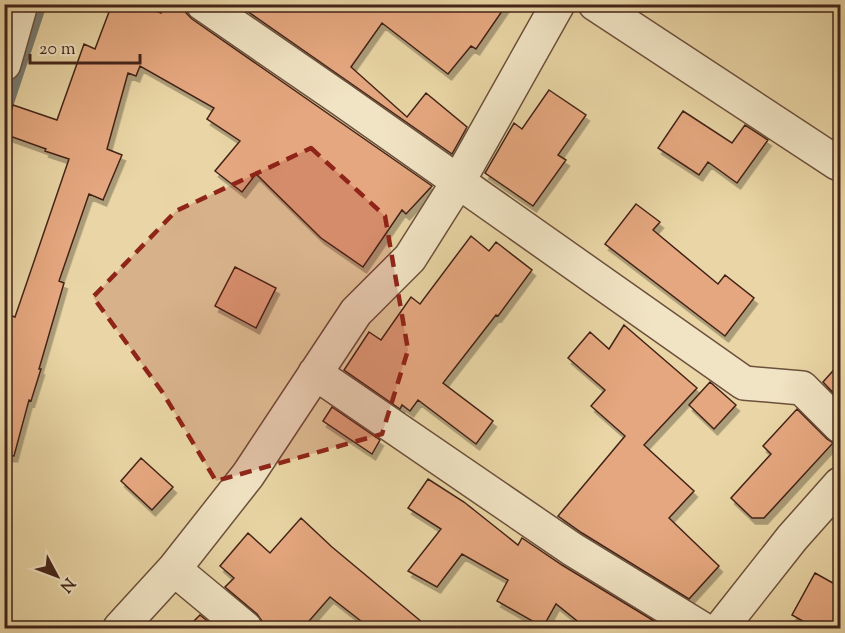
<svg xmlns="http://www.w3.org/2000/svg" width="845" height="633" font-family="'Sorts Mill Goudy',serif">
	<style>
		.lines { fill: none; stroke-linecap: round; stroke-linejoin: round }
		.stream { stroke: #787c74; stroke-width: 10 }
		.building { fill: #e5a77f; stroke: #432419; stroke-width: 1.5; filter: url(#shadow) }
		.minor-casing { stroke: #6c503c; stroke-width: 36 }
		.minor { stroke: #f1e4c4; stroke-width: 33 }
		.marked { fill: #8f2418; fill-opacity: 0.2; stroke: #8f2418; stroke-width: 4.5; stroke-dasharray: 12 8; stroke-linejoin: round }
	</style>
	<defs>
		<filter id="shadow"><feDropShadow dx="3.5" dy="6" stdDeviation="0" flood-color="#0004"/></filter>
	</defs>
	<rect width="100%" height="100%" fill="#e9d5a5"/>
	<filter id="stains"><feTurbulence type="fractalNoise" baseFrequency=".00333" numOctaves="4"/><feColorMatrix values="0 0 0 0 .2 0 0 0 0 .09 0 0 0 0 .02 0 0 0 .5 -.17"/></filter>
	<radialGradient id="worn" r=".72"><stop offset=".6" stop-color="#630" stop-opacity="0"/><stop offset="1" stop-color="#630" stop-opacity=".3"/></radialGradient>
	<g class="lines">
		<path class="stream" d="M4,118L42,4"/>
	</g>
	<path class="building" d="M112,4H136L161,13L164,4H185L186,13L192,19L432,186L406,214L402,210L363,267L321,238L256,174L242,192L215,171L240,141L207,119L214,108L140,66L136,76L128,73L107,149L122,155L103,200L89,194L59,281L64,283L39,369H41L31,401L29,400L14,456L4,455V313L15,317L69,159L45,151L46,149L4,134V131L13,105L57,120L84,44L95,49Z
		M252,4H507L476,49L471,46L448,74L382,23L351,67L407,117L426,93L467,127L452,154L247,11Z
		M549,90L586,115L558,155L566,160L533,206L485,173L514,123L522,129Z
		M683,111L732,143L745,125L768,140L737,183L708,162L699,175L658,148Z
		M636,204L660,222L653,230L718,284L725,275L754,298L725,336L605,244Z
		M471,236L489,251L496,242L532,270L498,316L496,315L443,383L493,421L476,444L418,400L410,411L402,405L400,409L344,370L369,332L381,340L411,297L420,304Z
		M235,267L276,288L256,328L215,306Z
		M624,325L697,388L644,445L694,491L669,518L719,566L689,599L582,533L558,516L625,436L591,406L605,390L568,358L590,332L609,349Z
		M840,363V400L823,382Z
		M710,382L736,405L714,429L689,405Z
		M332,407L380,440L372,454L323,421Z
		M797,409L827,439L833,443L764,518H752L731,498L771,454L763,446Z
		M141,458L173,487L152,510L121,481Z
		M428,479L464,502L518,545L522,538L562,565L664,627L662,628H586L556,604L543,627L497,601L508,580L462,554L437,587L408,571L441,529L408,508Z
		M301,518L332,547L429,628H370L330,597L303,628H263L262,621L257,614L225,587L234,578L220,566L248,533L270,553Z
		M815,573L840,587V628H815L792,615Z
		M200,615L216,628H187Z"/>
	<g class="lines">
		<defs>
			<path id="minor" d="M203,4L341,99L744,383L802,388L840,426
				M595,4L837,163
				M4,64L21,4
				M315,373L572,549L701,628
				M174,569L245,628
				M120,628L174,569L248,475L356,312L410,258L458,182L558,4
				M721,628L792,538L840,484"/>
		</defs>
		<use href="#minor" class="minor-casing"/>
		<use href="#minor" class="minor"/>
	</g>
	<path class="marked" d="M311,148L385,216L408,350L382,434L216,481L163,393L93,297L176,211Z"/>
	<rect width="845" height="633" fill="none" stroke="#e9d5a5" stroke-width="24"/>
	<rect x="6" y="6" width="833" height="621" fill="none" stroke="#432419" stroke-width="3"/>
	<rect x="12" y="12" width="821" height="609" fill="none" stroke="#432419" stroke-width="1.5"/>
	<g transform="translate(57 576) rotate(131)" stroke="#f1e4c4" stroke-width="4.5" paint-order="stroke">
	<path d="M0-4.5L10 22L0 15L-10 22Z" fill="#432419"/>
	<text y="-9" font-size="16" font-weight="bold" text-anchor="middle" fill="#432419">N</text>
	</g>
	<path d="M30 54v9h110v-9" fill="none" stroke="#432419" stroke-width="3"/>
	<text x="39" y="54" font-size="18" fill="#432419" stroke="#f1e4c4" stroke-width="4.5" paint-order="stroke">20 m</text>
	<rect width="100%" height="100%" filter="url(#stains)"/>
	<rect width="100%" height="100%" fill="url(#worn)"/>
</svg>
